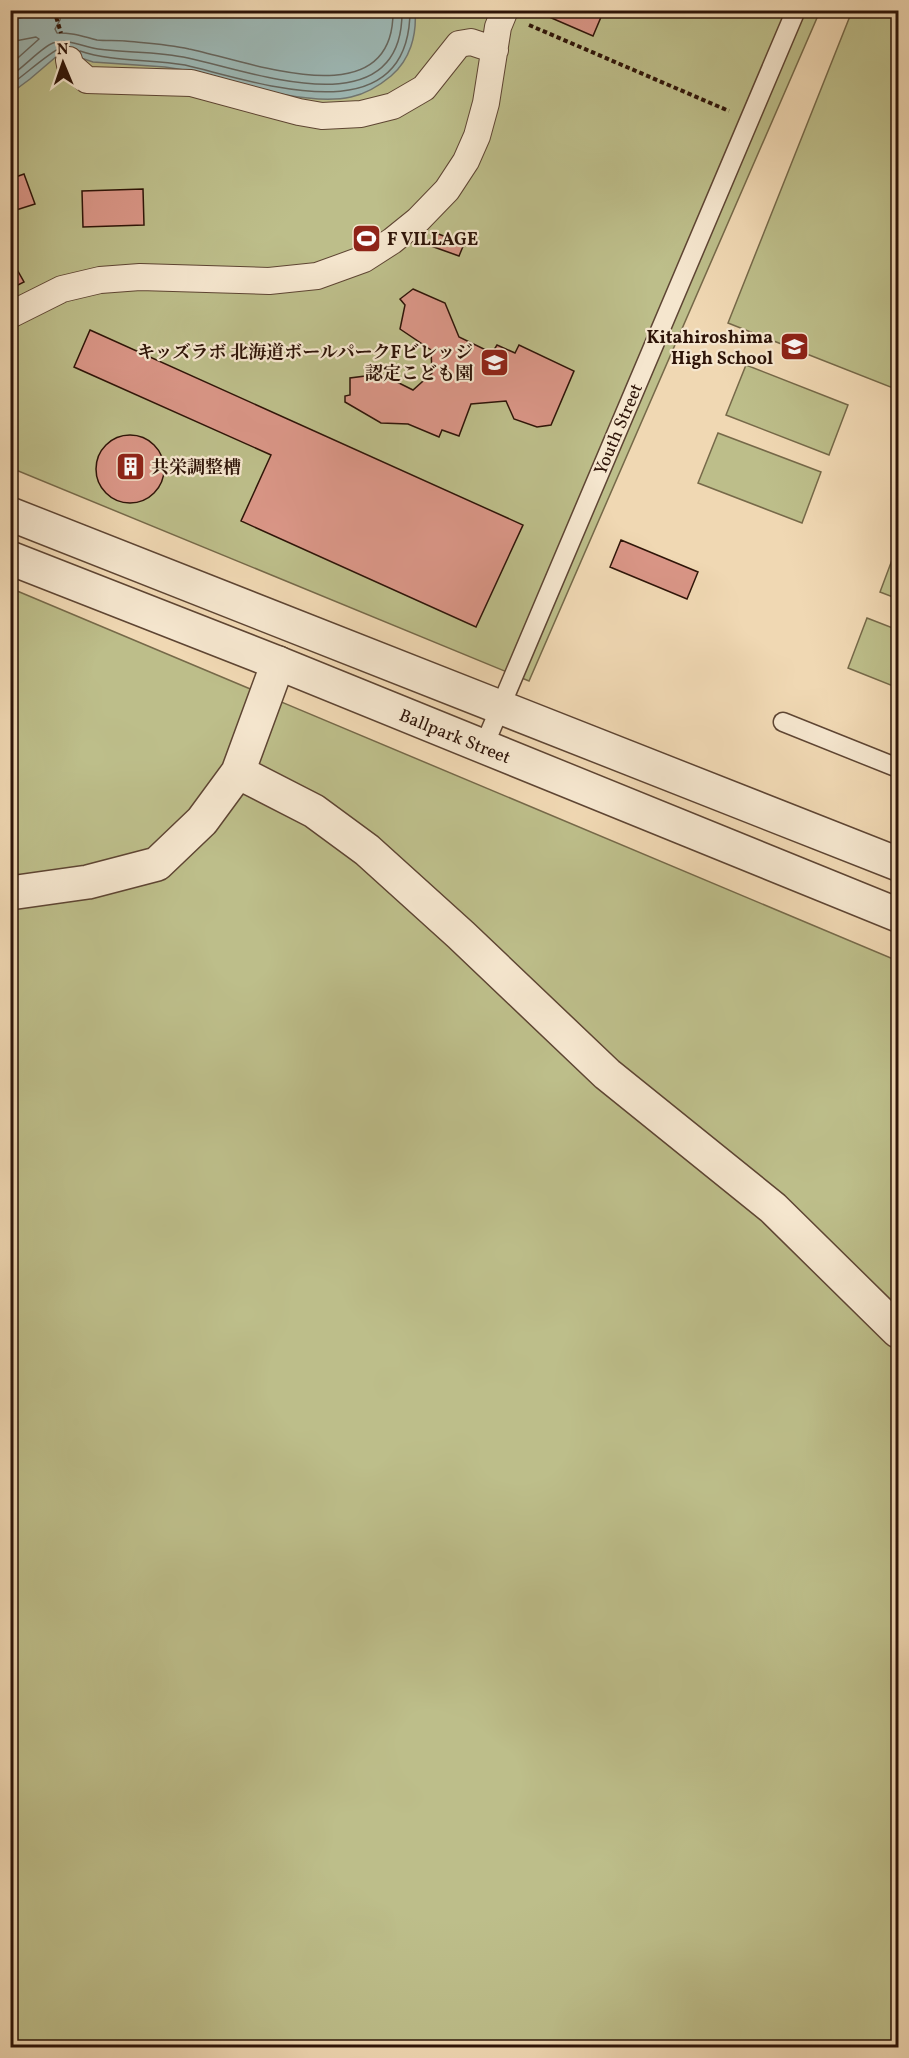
<svg xmlns="http://www.w3.org/2000/svg" width="909" height="2058" font-family="Vollkorn,'Noto Serif JP',serif">
	<style>
		.green { fill: #bdbe8a; stroke: #766949; stroke-width: 1.5 }
		.water { fill: #9db8b5; stroke: #717670; stroke-width: 1.5 }
		.lines { fill: none; stroke-linecap: round; stroke-linejoin: round }
		.shore { stroke: #66665e; stroke-width: 1.5 }
		.building { fill: #da9687; stroke: #2e1408; stroke-width: 1.5 }
		.service-casing { stroke: #5e4533; stroke-width: 21 }
		.pedestrian-casing { stroke: #5e4533; stroke-width: 28 }
		.minor-casing { stroke: #5e4533; stroke-width: 36 }
		.tertiary-casing { stroke: #5e4533; stroke-width: 36 }
		.path { stroke: #2e1408; stroke-width: 4; stroke-dasharray: 4.5 3; stroke-linecap: butt }
		.service { stroke: #f5e6ce; stroke-width: 18 }
		.pedestrian { stroke: #f5e6ce; stroke-width: 26 }
		.minor { stroke: #f5e6ce; stroke-width: 33 }
		.tertiary { stroke: #f5e6ce; stroke-width: 33 }
		.labels { text-anchor: middle; stroke-width: 4.5; stroke-linejoin: round; paint-order: stroke }
		.poi-label { font-size: 18px; font-weight: bold; fill: #2e1408; stroke: #f5e6ce; text-anchor: start }
		.street-label { font-size: 18px; fill: #2e1408; stroke: #f5e6ce }
	</style>
	<rect width="100%" height="100%" fill="#f0d8b3"/>
	<filter id="stains"><feTurbulence type="fractalNoise" baseFrequency=".00333" numOctaves="4"/><feColorMatrix values="0 0 0 0 .2 0 0 0 0 .09 0 0 0 0 .02 0 0 0 .5 -.17"/></filter>
	<radialGradient id="worn" r=".72"><stop offset=".6" stop-color="#630" stop-opacity="0"/><stop offset="1" stop-color="#630" stop-opacity=".3"/></radialGradient>
	<path class="green" d="M10,11H820L529,681L11,468Z
		M852,11H898V390L728,323Z
		M746,365L848,405L829,455L726,415Z
		M718,433L821,472L802,523L698,483Z
		M898,544V599L880,592Z
		M10,588L898,961V2047H11Z
		M867,618L898,630V688L848,668Z"/>
	<path class="water" d="M54,10L415,11C417,35 410,60 391,76C379,86 365,94 351,97C306,107 229,81 184,70L165,67L93,62L75,56H57L30,79L11,93V20Z"/>
	<g class="lines">
		<path class="shore" d="M61,10L60,20L55,29L57,33C75,33 81,36 97,40C106,41 116,40 125,41C146,43 168,44 189,49C249,61 395,120 393,10
			M10,42L36,37L39,39L10,65
			M80,51C112,62 151,59 185,65C258,82 410,138 410,10
			M10,76C22,69 43,46 53,43C69,38 83,47 98,49C128,53 158,51 188,58C254,72 404,130 402,10
			M10,85C21,78 51,51 59,49"/>
	</g>
	<path class="building" d="M533,10H604L593,36Z
		M24,174L35,204L10,212V179Z
		M143,189L144,225L83,227L82,191Z
		M436,233L464,244L459,256L431,246Z
		M10,257L24,282L10,289Z
		M413,289L445,303L459,337L492,353L497,345L515,353L519,345L574,371L551,425L537,427L514,419L506,401L471,404L459,436L442,430L439,437L408,424L381,423L345,402V396L350,395V378L381,374L413,390L432,373L431,350L400,329L405,305L400,299Z
		M90,330L523,525L476,627L241,521L271,455L74,367Z
		M96 469a34 34 0 1 1 68 0a34 34 0 1 1-68 0Z
		M621,540L698,572L687,599L610,567Z"/>
	<g class="lines">
		<defs>
			<path id="service" d="M783,722L898,768
				M483,748L796,10"/>
			<path id="pedestrian" d="M69,60L70,65L87,80L191,83L299,112L322,116L361,114L393,106L424,88L459,44L471,42L495,50
				M10,315L62,289L100,280L140,277L269,281L317,276L364,259L392,241L418,220L447,190L466,161L477,136L486,103L498,27L505,10"/>
			<path id="minor" d="M238,772L314,811L367,850L461,935L607,1074L773,1208L898,1331
				M10,893L88,882L157,864L202,821L238,772L278,663"/>
			<path id="tertiary" d="M10,514L898,864
				M10,558L278,663L898,915"/>
		</defs>
		<use href="#service" class="service-casing"/>
		<use href="#pedestrian" class="pedestrian-casing"/>
		<use href="#minor" class="minor-casing"/>
		<use href="#tertiary" class="tertiary-casing"/>
		<path class="path" d="M54,10L61,33
			M529,25L729,111"/>
		<use href="#service" class="service"/>
		<use href="#pedestrian" class="pedestrian"/>
		<use href="#minor" class="minor"/>
		<use href="#tertiary" class="tertiary"/>
	</g>
	<defs>
		<symbol id="stadium-square" viewBox="-11 -11 22 22"><rect x="-9" y="-9" width="18" height="18" rx="4" fill="#8f2418" stroke="#f5e6ce"/><path d="M0-5a6.5 5 0 1 0 0 10a6.5 5 0 1 0 0-10ZM-3.5-1.8h7v3.6h-7Z" fill="#fff"/></symbol>
		<symbol id="school-square" viewBox="-11 -11 22 22"><rect x="-9" y="-9" width="18" height="18" rx="4" fill="#8f2418" stroke="#f5e6ce"/><path d="M0-5L7-2L0 1L-7-2ZM-4 1L0 2.5L4 1V4Q0 6-4 4Z" fill="#fff"/></symbol>
		<symbol id="building-square" viewBox="-11 -11 22 22"><rect x="-9" y="-9" width="18" height="18" rx="4" fill="#8f2418" stroke="#f5e6ce"/><path d="M-4-6H4V6H1V3H-1V6H-4ZM-2.5-4.3h1.7v1.8h-1.7ZM.8-4.3h1.7v1.8H.8ZM-2.5-1h1.7V.8h-1.7ZM.8-1h1.7V.8H.8Z" fill="#fff"/></symbol>
	</defs>
	<g fill-rule="evenodd">
		<use href="#stadium-square" x="350" y="222" width="33" height="33"/>
		<use href="#school-square" x="778" y="330" width="33" height="33"/>
		<use href="#school-square" x="478" y="346" width="33" height="33"/>
		<use href="#building-square" x="114" y="450" width="33" height="33"/>
	</g>
	<g class="labels">
		<g class="poi-label">
			<text x="387" y="245">F VILLAGE</text>
			<text x="773" y="343" text-anchor="end">Kitahiroshima<tspan x="773" dy="21">High School</tspan></text>
			<text x="473" y="358" text-anchor="end">キッズラボ 北海道ボールパークFビレッジ<tspan x="473" dy="21">認定こども園</tspan></text>
			<text x="151" y="473">共栄調整槽</text>
		</g>
		<g class="street-label">
			<text transform="translate(618 429) rotate(-67)" y="6">Youth Street</text>
			<text transform="translate(455 736) rotate(22)" y="6">Ballpark Street</text>
		</g>
	</g>
	<rect width="909" height="2058" fill="none" stroke="#f0d8b3" stroke-width="36"/>
	<rect x="12" y="12" width="885" height="2034" fill="none" stroke="#2e1408" stroke-width="3"/>
	<rect x="18" y="18" width="873" height="2022" fill="none" stroke="#2e1408" stroke-width="1.5"/>
	<g transform="translate(63 63) rotate(358)" stroke="#f5e6ce" stroke-width="4.5" paint-order="stroke">
	<path d="M0-4.5L10 22L0 15L-10 22Z" fill="#2e1408"/>
	<text y="-9" font-size="16" font-weight="bold" text-anchor="middle" fill="#2e1408">N</text>
	</g>
	<rect width="100%" height="100%" filter="url(#stains)"/>
	<rect width="100%" height="100%" fill="url(#worn)"/>
</svg>
